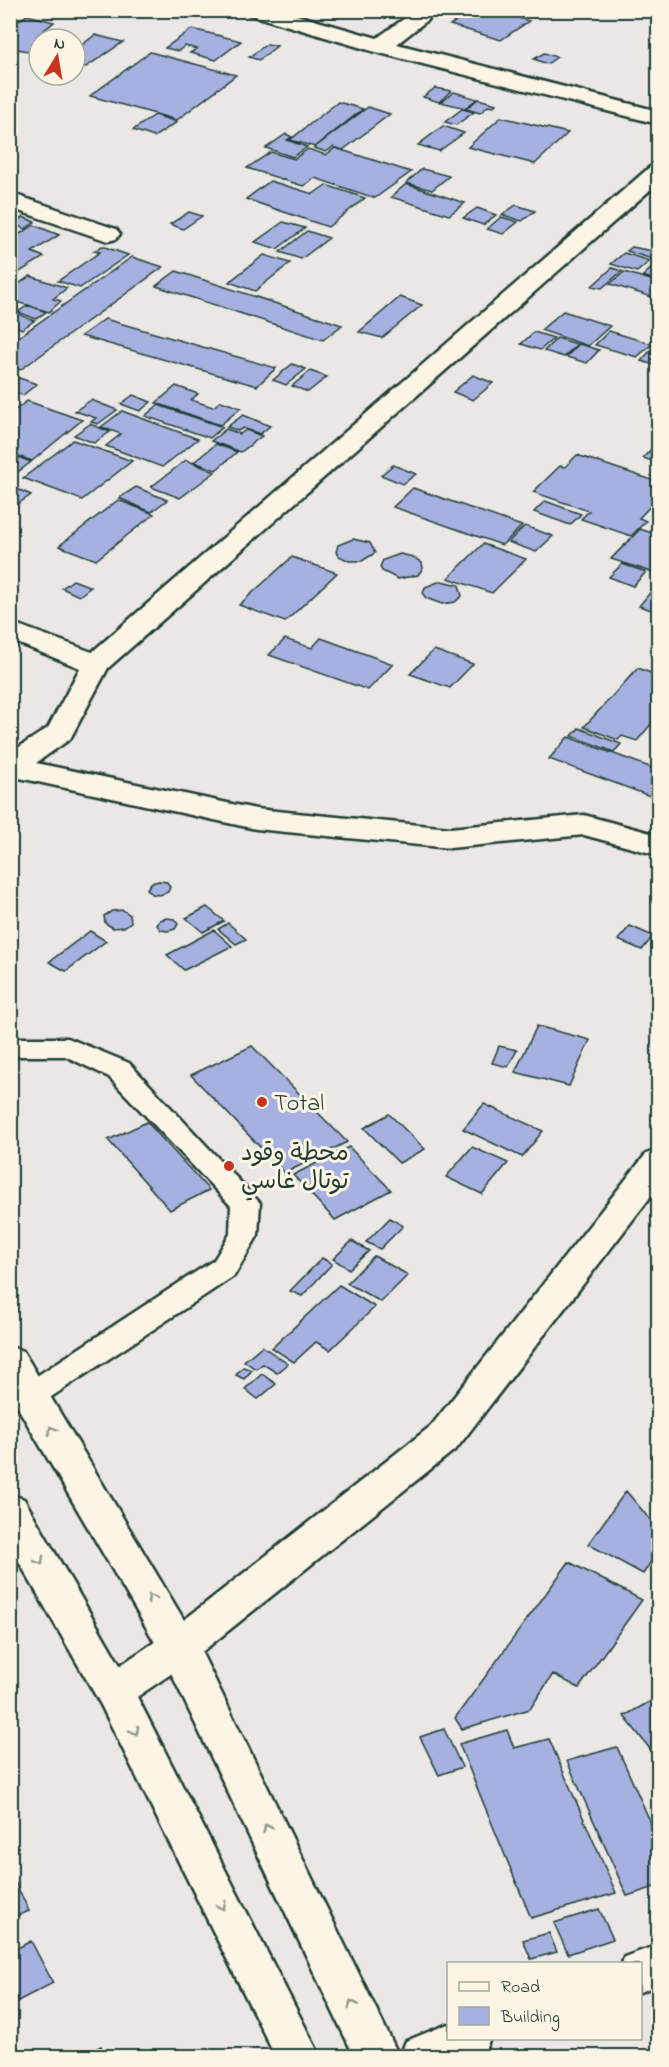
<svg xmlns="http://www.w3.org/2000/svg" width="669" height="2067" font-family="'Indie Flower','Playpen Sans Arabic',sans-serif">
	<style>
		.building { fill: #a7b1e1; stroke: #1f3d34; stroke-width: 1.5 }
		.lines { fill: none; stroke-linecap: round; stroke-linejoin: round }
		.service-casing { stroke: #1f3d34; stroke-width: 5 }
		.minor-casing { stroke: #1f3d34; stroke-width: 5 }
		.tertiary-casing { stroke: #1f3d34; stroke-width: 5 }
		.secondary-casing { stroke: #1f3d34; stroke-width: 5 }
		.service { fill: #fcf5e5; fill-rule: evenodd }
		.minor { fill: #fcf5e5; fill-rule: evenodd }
		.tertiary { fill: #fcf5e5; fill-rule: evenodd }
		.secondary { fill: #fcf5e5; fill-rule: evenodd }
		.oneway { stroke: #8e998c }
		.poi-dot { fill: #c8321e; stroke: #fcf5e5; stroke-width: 2 }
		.labels { text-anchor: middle; stroke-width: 6; stroke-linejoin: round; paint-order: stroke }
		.poi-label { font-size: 24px; fill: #1f3d34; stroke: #fcf5e5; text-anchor: start }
	</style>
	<rect width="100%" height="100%" fill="#ebe7e4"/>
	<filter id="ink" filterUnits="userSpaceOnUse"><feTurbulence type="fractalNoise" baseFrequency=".0167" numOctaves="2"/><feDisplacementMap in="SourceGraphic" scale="12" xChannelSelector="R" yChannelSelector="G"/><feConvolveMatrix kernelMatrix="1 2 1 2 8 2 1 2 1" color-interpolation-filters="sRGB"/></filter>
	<g filter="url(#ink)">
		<path class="building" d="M464,10H493L529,21L501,40L450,25L467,14L461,12Z
			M27,15L54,22L37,36L49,39H39V54L10,47V26Z
			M192,29L241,41L216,60L190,53L197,49L185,46L178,51L165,48Z
			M95,35L123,42L86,67L75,64V46L79,47Z
			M267,44L277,46L259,60L249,57Z
			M150,52L236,75L177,120L90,96Z
			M544,53L557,57L547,64L534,59Z
			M435,88L451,91L439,102L423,97Z
			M454,92L477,99L465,108L441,102Z
			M478,99L496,104L493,107L488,106L480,113L466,109Z
			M338,102L363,109L315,147L290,140Z
			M368,107L390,114L343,150L333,147L326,152L314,148Z
			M462,109L474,112L456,125L445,122Z
			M155,115L177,122L154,137L133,130Z
			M501,117L568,133L535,164L468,147Z
			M443,126L464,133L439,151L418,145Z
			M286,134L292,137L287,140L307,147L293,157L266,148Z
			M335,148L411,172L375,198L315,178L303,186L247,168L271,152L294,159L308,149L326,155Z
			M422,169L449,176L432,190L406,183Z
			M270,181L313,194L326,185L365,198L328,227L246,199Z
			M406,184L465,203L449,215L391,197Z
			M516,205L535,211L522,221L502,215Z
			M477,208L496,215L483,225L463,218Z
			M189,212L202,216L183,229L170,224Z
			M23,217L35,222L25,229L13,224Z
			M501,217L518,222L503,234L487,229Z
			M283,222L305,228L277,249L255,242Z
			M34,225L59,235L32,252L44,257L10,278V240Z
			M307,231L329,238L301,259L280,252Z
			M102,246L128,255L80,288L58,281L100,252L94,251Z
			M632,247L658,252V261L627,251Z
			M624,253L650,261L637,272L611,264Z
			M264,255L290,263L255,291L229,282Z
			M132,257L163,267L20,370L10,367V343Z
			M656,264L658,281L643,276Z
			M612,268L622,271L602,288L592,286Z
			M176,271L342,325L323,340L156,286Z
			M624,272L658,282V299L610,284Z
			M30,276L67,288L53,299L61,301L49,312L10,300V290Z
			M400,297L422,305L382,338L359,332Z
			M28,305L46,312L36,319L18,312Z
			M563,311L610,326L588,346L541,330Z
			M18,314L34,321L22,329L10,324V319Z
			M105,319L276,368L257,386L81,336Z
			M609,331L652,344L637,357L595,345Z
			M534,332L554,338L540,350L521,344Z
			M557,338L577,344L564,357L544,351Z
			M579,344L599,350L587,363L566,357Z
			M649,352L658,355V366L641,361Z
			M292,364L306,369L286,385L273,380Z
			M310,371L327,377L308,392L292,386Z
			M10,375L37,384L23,395L10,391Z
			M473,375L493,383L473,400L453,392Z
			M176,386L198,394L191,400L213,407L221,401L241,408L220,425L156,403Z
			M133,395L151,402L140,411L121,404Z
			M91,400L117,410L98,424L91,422L96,418L75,411Z
			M27,401L82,420L32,461L10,453V414Z
			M158,405L223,427L210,438L145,416Z
			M122,411L198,439L162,467L106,446L121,434L101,427Z
			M243,415L270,426L260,434L243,428L238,431L227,427Z
			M90,424L110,432L94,443L74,435Z
			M226,429L240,434L246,430L262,436L241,452L211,441Z
			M73,440L132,461L82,500L23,478Z
			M658,442V463L643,458Z
			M216,444L237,452L216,470L194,462Z
			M10,454L31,462L14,475L10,474Z
			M577,455L658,482V498L639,518L646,521L631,536L581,519L589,511L533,492L560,466L565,467Z
			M186,460L215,472L180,498L151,487Z
			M393,465L416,474L403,484L381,475Z
			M10,486L31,495L10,509Z
			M136,487L167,500L151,512L119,498Z
			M413,488L522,526L502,545L393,507Z
			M118,500L154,514L96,560L59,546Z
			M545,501L581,514L570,525L534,512Z
			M525,526L553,536L536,552L508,542Z
			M640,529L658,535V574L611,559Z
			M353,539L370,543L375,553L362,561H349L339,556L336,552L338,545Z
			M483,544L526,559L492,593L448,578Z
			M400,554L413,557L422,563L423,568L418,575L398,579L382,571L380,567L383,560Z
			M292,557L337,573L285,622L239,605Z
			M622,564L646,572L633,586L609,577Z
			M73,580L91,587L79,596L62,588Z
			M441,581L459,585L462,596L455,602L442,604L426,598L423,594L425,587Z
			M658,583V612L639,606Z
			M321,638L393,664L368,690L269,655L285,639L312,648Z
			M434,650L473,664L450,688L410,674Z
			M638,668L658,676V716L637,741L622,736L618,740L584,727Z
			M579,728L621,744L614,752L572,736Z
			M568,737L658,770V799L549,759Z
			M159,881L167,882L170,887L168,892L160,895L152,894L147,889L151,883Z
			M207,907L224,921L203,932L186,918Z
			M123,910L130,915L131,922L124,927L113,928L105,923L104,916L112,911Z
			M167,918L174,919L178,924L175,929L168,931L161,930L157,925L160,920Z
			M228,923L246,939L236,944L218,929Z
			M630,926L653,936L642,950L618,940Z
			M214,930L232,946L184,970L167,955Z
			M90,931L106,941L66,971L49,962Z
			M537,1026L590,1040L569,1086L515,1072Z
			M252,1046L347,1142L285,1173L191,1075Z
			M499,1046L517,1050L508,1067L492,1063Z
			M484,1104L543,1131L522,1157L463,1129Z
			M389,1114L425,1149L399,1163L364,1128Z
			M147,1122L209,1190L170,1210L108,1140Z
			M349,1147L391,1190L335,1220L293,1175Z
			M472,1147L508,1163L482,1194L446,1177Z
			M390,1218L403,1226L380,1249L366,1242Z
			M352,1241L369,1251L349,1269L333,1259Z
			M374,1256L408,1275L381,1302L347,1283Z
			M322,1258L332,1264L302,1296L290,1291Z
			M339,1285L375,1307L330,1350L316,1342L294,1362L272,1348Z
			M262,1346L288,1364L277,1373L263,1364L256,1369L244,1361Z
			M243,1367L252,1370L244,1379L236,1375Z
			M262,1374L276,1384L258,1399L245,1389Z
			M626,1491L658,1529V1551L643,1574L588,1544Z
			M569,1562L642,1600L579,1688L553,1674L530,1709L462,1729L455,1718Z
			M658,1697V1759L624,1716Z
			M444,1729L462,1767L439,1775L420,1737Z
			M507,1730L514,1748L549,1739L616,1893L531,1918L459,1744Z
			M617,1747L658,1839V1886L627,1896L567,1761Z
			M10,1871L29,1911L10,1919Z
			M599,1909L613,1939L568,1954L554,1923Z
			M549,1933L557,1952L531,1959L523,1940Z
			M31,1941L53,1983L18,2001L10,1985V1952Z
			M101,2046L106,2056H81Z"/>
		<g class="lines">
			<defs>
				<path id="service" d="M10,1038H68L129,1063L260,1203L258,1235L234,1276L42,1403L31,1407L20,1403L16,1395L20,1387L214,1260L230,1234L231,1206L109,1077L65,1056H10Z"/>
				<path id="minor" d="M245,10H279L377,38L416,10H440L397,44L658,111V124L372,51L248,14Z
					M658,165V183L108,668L70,739L36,763L256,809L450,828L584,815L658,835V855L584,835L450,848L256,829L10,776V753L48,728L80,668L10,640V622L92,652L650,167Z
					M10,193L116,229L120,234L116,239L108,241L10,208Z
					M658,1945V1985L640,1992V1964H622L624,1957Z
					M448,2024V2038H490L484,2053L475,2056H400L406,2041Z"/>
				<path id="tertiary" d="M658,1150V1187L457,1448L193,1659L128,1703L114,1709L100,1703L94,1691L100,1679L165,1635L431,1426L646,1154Z"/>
				<path id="secondary" d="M10,1347L23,1351L193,1635L399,2056H354L164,1658L10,1394Z
					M10,1494L24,1499L128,1679L320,2056H275L100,1703L10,1546Z"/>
			</defs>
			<use href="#service" class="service-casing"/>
			<use href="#minor" class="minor-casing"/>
			<use href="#tertiary" class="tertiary-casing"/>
			<use href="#secondary" class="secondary-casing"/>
			<use href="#service" class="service"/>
			<use href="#minor" class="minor"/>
			<use href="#tertiary" class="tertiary"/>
			<use href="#secondary" class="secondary"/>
		</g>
		<defs><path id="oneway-chevron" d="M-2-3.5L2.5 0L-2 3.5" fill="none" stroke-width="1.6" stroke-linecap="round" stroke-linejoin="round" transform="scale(1.5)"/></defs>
		<g class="oneway">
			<use href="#oneway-chevron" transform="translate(52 1430) rotate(-121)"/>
			<use href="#oneway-chevron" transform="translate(40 1561) rotate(60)"/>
			<use href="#oneway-chevron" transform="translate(151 1598) rotate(-120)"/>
			<use href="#oneway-chevron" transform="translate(135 1731) rotate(63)"/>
			<use href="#oneway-chevron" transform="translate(267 1828) rotate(-116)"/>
			<use href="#oneway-chevron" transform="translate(222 1906) rotate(63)"/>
			<use href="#oneway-chevron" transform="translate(352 2004) rotate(-116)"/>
		</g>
	</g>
	<g class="poi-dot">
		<circle cx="262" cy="1102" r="6"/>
		<circle cx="229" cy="1166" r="6"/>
	</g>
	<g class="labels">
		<g class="poi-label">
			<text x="274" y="1110">Total</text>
			<text x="241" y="1160">محطة وقود<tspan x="241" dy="28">توتال غاسي</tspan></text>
		</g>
	</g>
	<rect width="669" height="2067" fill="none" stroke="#fcf5e5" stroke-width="36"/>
	<rect x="18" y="18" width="633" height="2031" fill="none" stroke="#1f3d34" stroke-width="2" filter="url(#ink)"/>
	<rect x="447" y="1962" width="195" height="78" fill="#fcf5e5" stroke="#a4ab9e" stroke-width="1.5"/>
	<rect x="459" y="1982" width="30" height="9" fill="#fcf5e5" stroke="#a4ab9e" stroke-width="1.5"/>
	<text x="501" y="1992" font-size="18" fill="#1f3d34">Road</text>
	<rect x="459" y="2007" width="30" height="18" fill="#a7b1e1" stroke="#a4ab9e" stroke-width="1.5"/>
	<text x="501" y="2022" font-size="18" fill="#1f3d34">Building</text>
	<g transform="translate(57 57) rotate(11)"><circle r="28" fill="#fcf5e5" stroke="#a4ab9e" stroke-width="1.5"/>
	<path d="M0-4.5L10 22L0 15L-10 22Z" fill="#c8321e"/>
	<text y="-9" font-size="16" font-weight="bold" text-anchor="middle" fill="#1f3d34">N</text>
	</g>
</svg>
